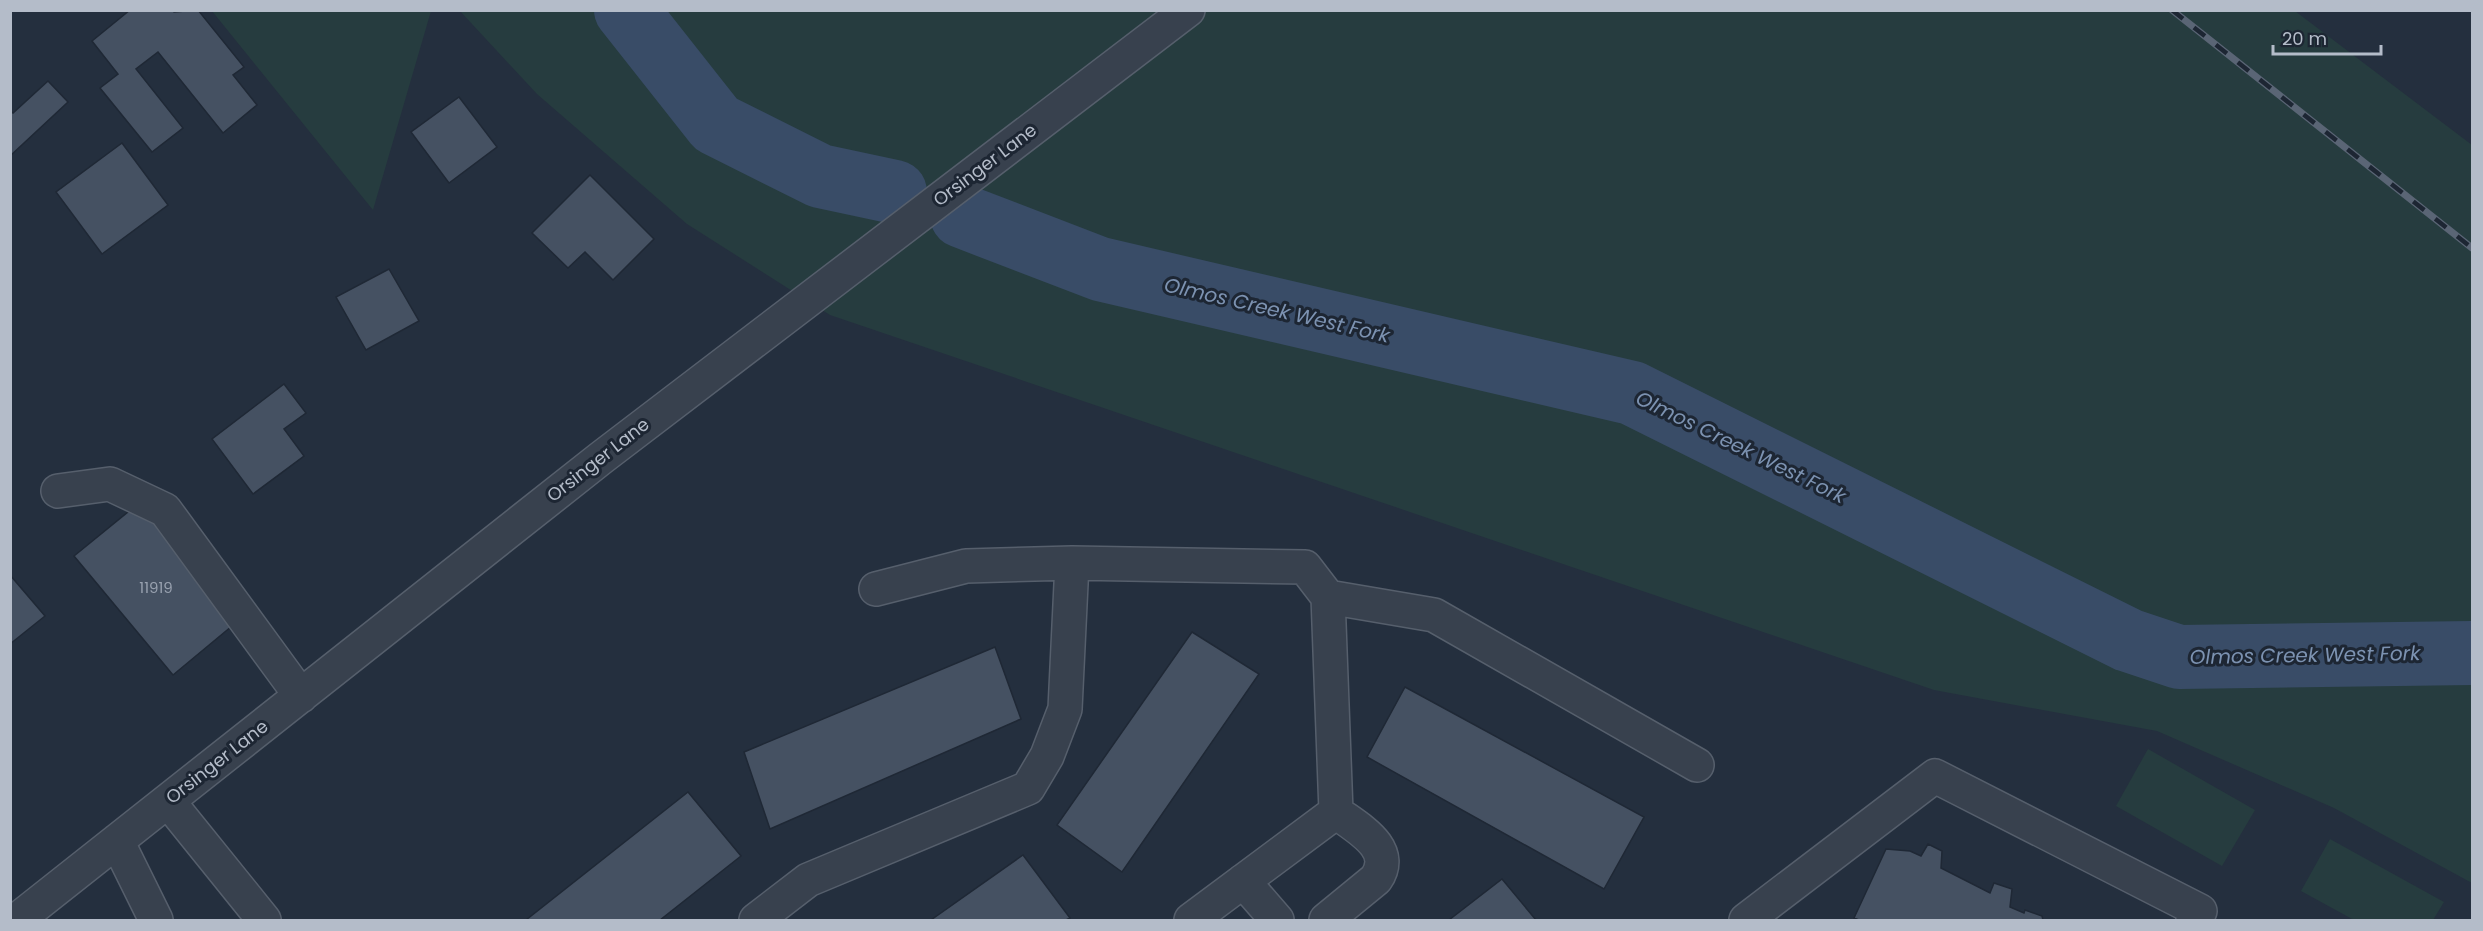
<svg xmlns="http://www.w3.org/2000/svg" width="2483" height="931" font-family="Poppins,sans-serif">
	<style>
		.green { fill: #263c3f }
		.lines { fill: none; stroke-linecap: round; stroke-linejoin: round }
		.river { stroke: #394c67; stroke-width: 64 }
		.building { fill: #455162; stroke: #1f2835; stroke-width: 1.5 }
		.minor-casing { stroke: #565f6c; stroke-width: 36 }
		.minor { stroke: #38414e; stroke-width: 33 }
		.rail-casing { stroke: #5a6575; stroke-width: 7 }
		.rail { stroke: #1d2633; stroke-width: 4.5; stroke-dasharray: 14; stroke-linecap: butt }
		.labels { text-anchor: middle; stroke-width: 6; stroke-linejoin: round; paint-order: stroke }
		.number-label { font-size: 15px; fill: #98a1af }
		.street-label { font-size: 18px; fill: #b4bcc9; stroke: #1d2633 }
		.water-label { font-size: 20px; font-style: italic; fill: #7c92b1; stroke: #1d2633 }
	</style>
	<rect width="100%" height="100%" fill="#242f3e"/>
	<path class="green" d="M212,11H431L373,210Z
		M460,11H2295L2472,145V883L2334,808L2157,731L1934,690L830,315L687,224L537,94Z
		M2148,749L2255,810L2222,866L2116,806Z
		M2330,839L2444,902L2433,920H2354L2301,891Z"/>
	<g class="lines">
		<path class="river" d="M626,10L716,124L820,176L895,192
			M962,216L1100,269L1632,393L2128,640L2179,657L2472,653"/>
	</g>
	<path class="building" d="M130,10H173L174,12L198,10L244,67L233,75L257,105L223,133L158,52L136,69L183,128L152,152L100,88L118,74L92,41Z
		M48,81L68,102L10,156V111L13,113Z
		M459,97L497,147L449,183L411,132Z
		M122,143L168,205L102,254L56,192Z
		M590,175L654,239L613,280L585,252L568,268L532,233Z
		M389,269L419,321L366,350L336,297Z
		M284,384L306,413L284,429L304,456L253,494L212,439Z
		M139,503L238,621L173,675L74,556Z
		M10,575L45,616L10,644Z
		M1192,632L1259,674L1122,872L1057,825Z
		M995,647L1021,719L770,829L744,752Z
		M1405,687L1644,817L1604,889L1367,757Z
		M688,792L741,856L660,920H526Z
		M1928,844L1942,851L1941,868L1990,893L1994,883L2012,889L2010,907L2024,913L2025,910L2042,916L2043,920H1859L1854,918L1886,849L1910,851L1921,856Z
		M1023,855L1070,918L1066,920H931Z
		M1502,879L1536,920H1449Z"/>
	<g class="lines">
		<defs>
			<path id="minor" d="M58,491L110,484L165,510L301,696
				M876,589L966,566L1072,563
				M1328,597L1434,615L1697,765
				M168,801L264,920
				M117,841L156,920
				M1243,881L1277,920
				M17,920L601,458L1188,10
				M756,920L808,880L1028,788L1047,756L1065,709L1072,563L1305,567L1328,597L1336,812
				M1191,920L1336,812
				M1326,920L1376,879C1397,848 1357,828 1336,812
				M1746,920L1935,776L2200,911L2193,920"/>
		</defs>
		<use href="#minor" class="minor-casing"/>
		<use href="#minor" class="minor"/>
		<defs>
			<path id="rail" d="M2172,10L2472,248"/>
		</defs>
		<use href="#rail" class="rail-casing"/>
		<use href="#rail" class="rail"/>
	</g>
	<g class="labels">
		<g class="number-label">
			<text x="156" y="593">11919</text>
		</g>
		<g class="street-label">
			<text transform="translate(985 165) rotate(-37)" y="6">Orsinger Lane</text>
			<text transform="translate(598 460) rotate(-38)" y="6">Orsinger Lane</text>
			<text transform="translate(217 762) rotate(-38)" y="6">Orsinger Lane</text>
		</g>
		<g class="water-label">
			<text transform="translate(1277 310) rotate(13)" y="7">Olmos Creek West Fork</text>
			<text transform="translate(1741 447) rotate(26)" y="7">Olmos Creek West Fork</text>
			<text transform="translate(2305 655) rotate(-1)" y="7">Olmos Creek West Fork</text>
		</g>
	</g>
	<rect width="2483" height="931" fill="none" stroke="#b4bcc9" stroke-width="24"/>
	<path d="M2273 45v9h108v-9" fill="none" stroke="#b4bcc9" stroke-width="3"/>
	<text x="2282" y="45" font-size="18" fill="#b4bcc9" stroke="#1d2633" stroke-width="4.5" paint-order="stroke">20 m</text>
</svg>
